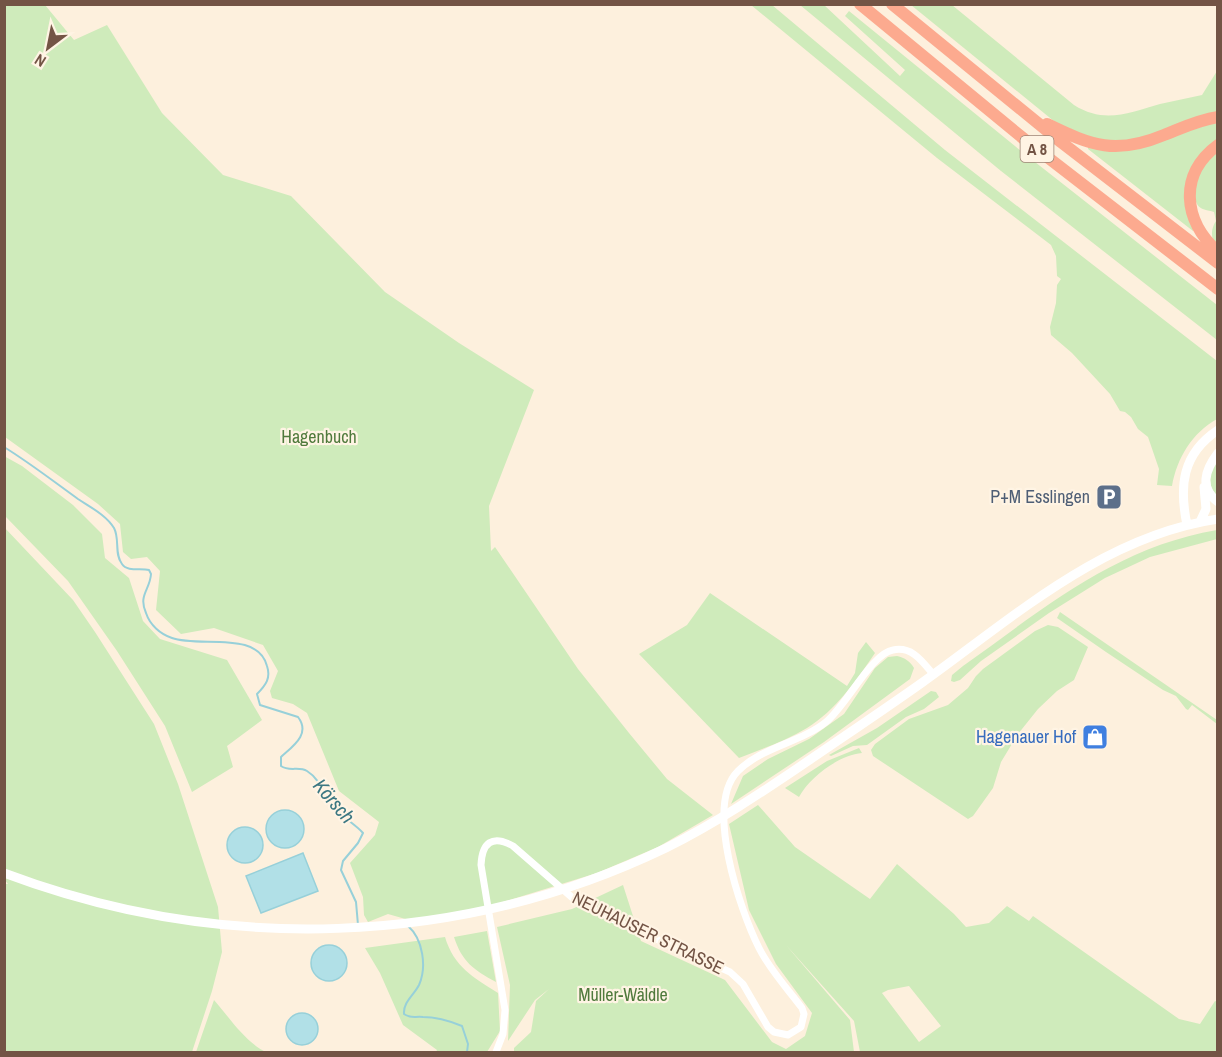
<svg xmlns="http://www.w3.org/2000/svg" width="1222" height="1057" font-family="'Archivo Narrow',sans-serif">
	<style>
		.green { fill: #cfebbb; fill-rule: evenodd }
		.water { fill: #b1e0e7; stroke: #97d0d9; stroke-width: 1.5 }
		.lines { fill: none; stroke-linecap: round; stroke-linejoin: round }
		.stream { stroke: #97d0d9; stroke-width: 2 }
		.street { stroke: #fff; stroke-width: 7 }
		.secondary { stroke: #fff; stroke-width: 9 }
		.highway { stroke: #fcaa8f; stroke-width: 12 }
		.labels { text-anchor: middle; stroke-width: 4.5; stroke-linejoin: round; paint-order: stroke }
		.shield { fill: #fff4e4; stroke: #9d8475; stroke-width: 1.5 }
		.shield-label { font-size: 16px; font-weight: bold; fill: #735445 }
		.park-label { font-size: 18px; fill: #507a3c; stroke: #fff4e4 }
		.service-label { font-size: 18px; fill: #4e5e75; stroke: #fff4e4; text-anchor: end }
		.shop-label { font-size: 18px; fill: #366cbe; stroke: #fff4e4; text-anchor: end }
		.street-label { font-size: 18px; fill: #735445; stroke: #fff4e4 }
		.water-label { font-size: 20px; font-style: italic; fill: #3b7782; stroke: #fff4e4 }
	</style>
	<rect width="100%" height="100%" fill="#fdf0dd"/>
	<path class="green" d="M5,5H45L74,40L107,25L162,113L223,175L291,196L385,292L459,343L534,390L489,506L491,551L495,547L578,669L629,733L667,779L713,815L658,847L597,873L467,913L416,922L388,914L368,922L364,915L363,897L350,863L375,835L379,822L339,791L307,713L293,704L272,698L270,691L278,671L263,645L214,628L181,634L156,610L160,571L147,557L131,559L123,552L120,524L98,504L5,437Z
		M751,5H772L945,150L1217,361V419C1192,433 1177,458 1172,486L1157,485L1159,469L1148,437L1138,429L1131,417L1125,412L1120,411L1110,394L1072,353L1051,335L1050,327L1056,303L1057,285L1061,279L1057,276L1056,256L1051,245L937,158Z
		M800,5H824L900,76L905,70L845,16L849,11L1021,151L1217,305V340L1001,171Z
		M911,5H952L1074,105C1104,124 1129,113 1160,104C1174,101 1188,98 1202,95L1217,71V113L1134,141L1095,140L1055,122Z
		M1217,120V141L1196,162L1193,231L1088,149V147L1104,149Z
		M1217,149V248C1211,239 1210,230 1216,221L1214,212C1208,210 1200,210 1197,204C1188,187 1205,160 1217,149Z
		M4,456L22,466L73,505L102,534L105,558L129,578L143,621L160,639L227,660L262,720L227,746L233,767L192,792L165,726L117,651L68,581L5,516Z
		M1217,460V497C1207,485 1209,473 1217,460Z
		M4,527L73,600L95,632L154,724L178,784L218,907L222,952L212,991L192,1052H5V884H8L4,879Z
		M1217,530V539L1150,557L1105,578L1049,613L981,661L960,680L954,682L951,681L952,675L963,666C1043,609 1116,547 1217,530Z
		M710,593L847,686L855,673L858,653L866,642L875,653C856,681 836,710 807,728C786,741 761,749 739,758L639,654L687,625Z
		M1060,612L1217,720V724L1192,705L1188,710L1186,709L1176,696L1163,690L1106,652L1057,618Z
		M1048,625L1058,627L1088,647L1074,680L1057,691L1038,709L1018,734L1001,762L993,788L973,816L968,819L873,756L871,750L875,744L909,719L948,705L968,688L976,676L983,669L1035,631Z
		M897,656C905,658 910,661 914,668L910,679L824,742L731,804L743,776L768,759L809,739L844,714L875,668L888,657Z
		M931,691L936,692L939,697L924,709L906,717L867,745L853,746L831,756L829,755L877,728Z
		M859,748L862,753C839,755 810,777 799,797L785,788L827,761Z
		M758,805L795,847L870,899L897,864L954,914L966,927L989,923L1007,906L1029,921L1033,916L1179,1019L1200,1024L1215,1001L1218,1002L1217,1052H860L854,1021L786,945L850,1020L854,1052H514V1048L531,1032L536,1001L549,989L535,1000L508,1041L510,985L497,927L572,909L623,885L641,941L725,980L772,1042L786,1049L805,1036L812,1013L776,964L749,910L729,824ZM909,986L941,1026L919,1042L882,993L888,990Z
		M487,931L496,982C474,970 462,962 454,937Z
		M445,937C454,967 473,977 498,993L500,1031L487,1052H436L437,1050L403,1025L380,973L365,948Z
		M214,1000C229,1017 245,1042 266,1052H196Z"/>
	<path class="water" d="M266 829a19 19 0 1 1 38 0a19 19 0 1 1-38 0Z
		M227 845a18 18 0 1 1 36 0a18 18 0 1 1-36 0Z
		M303,853L318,891L261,913L246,876Z
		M311 963a18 18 0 1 1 36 0a18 18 0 1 1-36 0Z
		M286 1029a16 16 0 1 1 32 0a16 16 0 1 1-32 0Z"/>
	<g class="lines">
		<path class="stream" d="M4,447C30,463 53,481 78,499C90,507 106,515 114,528C120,539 114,554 122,564C127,572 141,568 149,570L151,574C150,590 138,595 146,613C150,625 160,634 172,638C199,648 258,630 267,666C271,678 266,685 257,694L260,705L298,717C311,734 293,746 281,757V766C289,772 299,766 307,771C320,779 324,794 332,805C341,817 354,823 363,833L358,843L343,861L341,870L356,902L358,925
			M408,926C423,939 427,967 419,985C414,995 403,1002 404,1014C411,1019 415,1016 423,1017C435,1017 450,1021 462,1026L468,1044L467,1052"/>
		<path class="street" d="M496,1052L503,1034L505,1010L481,865C482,843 492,834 513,846L575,900L614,920L730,972L743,984L768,1027L774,1032L788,1035L801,1027L804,1014L802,1008C787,988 770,970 759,948C740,910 704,805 738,771C762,747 800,743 826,722C846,706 872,653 893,650C912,646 922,661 933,674"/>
		<path class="secondary" d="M1218,453C1205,470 1199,488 1218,502
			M1200,522L1206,509L1204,487
			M1187,525C1179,486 1182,454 1218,430
			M4,873C219,954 458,948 666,848C716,823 761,793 808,761C846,735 885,709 923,682C1014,617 1103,536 1218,519"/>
		<path class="highway" d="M860,4L1024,139L1218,289
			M892,4L1061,142L1218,263
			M1047,124C1092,146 1116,155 1164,135C1182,128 1198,120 1218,117
			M1218,145C1178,174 1183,221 1218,252"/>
	</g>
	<defs>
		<symbol id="parking-square" viewBox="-11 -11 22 22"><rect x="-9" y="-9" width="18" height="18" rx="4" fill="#5c6f8a" stroke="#fff4e4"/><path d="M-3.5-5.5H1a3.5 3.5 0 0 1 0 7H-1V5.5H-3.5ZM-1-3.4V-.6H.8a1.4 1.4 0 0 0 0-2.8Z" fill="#fff"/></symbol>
		<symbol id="shop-square" viewBox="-11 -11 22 22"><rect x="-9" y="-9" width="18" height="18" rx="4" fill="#3f7fe0" stroke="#fff4e4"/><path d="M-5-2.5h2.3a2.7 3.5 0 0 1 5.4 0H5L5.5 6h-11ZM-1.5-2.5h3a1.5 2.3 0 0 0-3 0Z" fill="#fff"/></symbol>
	</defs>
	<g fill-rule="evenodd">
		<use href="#parking-square" x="1094" y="482" width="30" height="30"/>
		<use href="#shop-square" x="1080" y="722" width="30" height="30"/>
	</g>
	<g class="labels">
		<rect class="shield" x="1020.5" y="136" width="33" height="26" rx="4.5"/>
		<g class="shield-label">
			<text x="1037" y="155">A 8</text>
		</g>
		<g class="park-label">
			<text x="319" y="443">Hagenbuch</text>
			<text x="623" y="1001">Müller-Wäldle</text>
		</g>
		<g class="service-label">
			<text x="1090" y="503">P+M Esslingen</text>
		</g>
		<g class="shop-label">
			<text x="1076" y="743">Hagenauer Hof</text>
		</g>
		<g class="street-label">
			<text transform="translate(648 933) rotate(26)" y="6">NEUHAUSER STRASSE</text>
		</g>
		<g class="water-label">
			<text transform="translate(334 801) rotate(49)" y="7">Körsch</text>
		</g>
	</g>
	<rect width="1222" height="1057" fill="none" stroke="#735445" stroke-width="12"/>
	<g transform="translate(48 48) rotate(212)" stroke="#fff4e4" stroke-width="4.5" paint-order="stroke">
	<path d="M0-4.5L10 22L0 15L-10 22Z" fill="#735445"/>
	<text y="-9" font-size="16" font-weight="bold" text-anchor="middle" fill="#735445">N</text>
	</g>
</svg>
